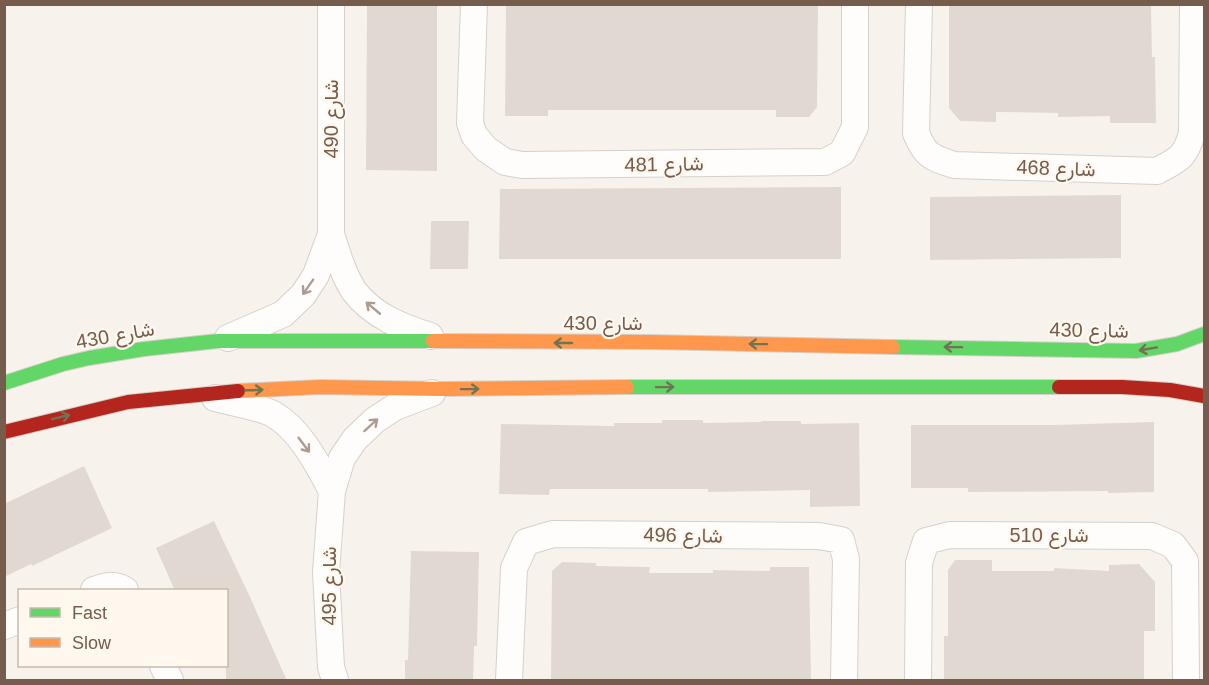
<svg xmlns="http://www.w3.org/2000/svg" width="1209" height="685" font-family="Helvetica,Vazirmatn,sans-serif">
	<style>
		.building { fill: #e1d9d1 }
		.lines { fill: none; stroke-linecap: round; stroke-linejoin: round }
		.street-casing { stroke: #d6d0ca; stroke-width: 28 }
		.fast-casing { stroke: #d6d0c8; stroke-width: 16 }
		.slow-casing { stroke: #d6d0c8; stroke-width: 16 }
		.jam-casing { stroke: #d6d0c8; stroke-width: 16 }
		.street { stroke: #fefdfc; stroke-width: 26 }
		.fast { stroke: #63d668; stroke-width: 14 }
		.slow { stroke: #ff974d; stroke-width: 14 }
		.jam { stroke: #b3261e; stroke-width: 14 }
		.oneway { stroke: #ac9c92 }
		.oneway2 { stroke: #717452 }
		.labels { text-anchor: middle; stroke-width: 4.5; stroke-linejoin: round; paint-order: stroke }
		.street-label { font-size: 20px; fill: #755c4c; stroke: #fef8ee }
	</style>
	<rect width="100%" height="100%" fill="#f7f3ec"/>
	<path class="building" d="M367,4H437V171L366,170Z
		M506,4H818L817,107L809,117H776V110H548V116H505Z
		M949,4H1151L1152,57H1155L1156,123H1110V116L1058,117V113L996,112V122L960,121L949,108Z
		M841,187V259H499L500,189Z
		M1121,195V258L930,260V197Z
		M431,221H469L468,269H430Z
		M662,420H703V423L761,422V421H801V424L859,423L860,506L810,507V490L708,492V489H550L549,495L499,494L501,424L614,426V423H662Z
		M1154,422V492L1108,493V491L968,492V488H911V425H1054Z
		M84,466L112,528L32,566L31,564L4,577V504Z
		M214,521L250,597L287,681H226V591H175L156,548Z
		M411,551L479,552L477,646H474L473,681H405V660H408Z
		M955,560H992V571H1054V568L1109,571V565L1139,564L1155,582V631H1144V681H944V636H948V570Z
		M562,562L596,563V566L650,567L649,573H713V570L770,571V567H809L811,681H551L552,571Z"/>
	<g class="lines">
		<defs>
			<path id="street" d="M331,4V234C337,253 343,274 354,291C373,316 402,327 430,336
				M474,4L470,123L474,135L486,149L505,162L522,165L825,162L842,153L855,127V4
				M919,4L916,133C926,157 931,157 954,165L1157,171C1179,159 1185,158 1192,133L1193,4
				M228,338L283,314L303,295L316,275L331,234
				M215,398C230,402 260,407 273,414C300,429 318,465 332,491
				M94,590C105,586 113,583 125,590
				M4,626L20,620
				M163,666L170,680
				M335,680L331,667L326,572L332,491L342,458L355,439L375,420L395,407L432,393
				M509,680L514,568L526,542L553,534L819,536L841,540L846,559L844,680
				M918,680L919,563L926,541L950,535L1152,536L1173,545L1185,561L1186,680"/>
			<path id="fast" d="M893,347L1136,351L1177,344L1204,334
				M4,383L63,364L89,358L144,349L218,341H433
				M627,387H1059"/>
			<path id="slow" d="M433,341L650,342L893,347
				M238,391L320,387L442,389L627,387"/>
			<path id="jam" d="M1059,387H1122L1170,390L1204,396
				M4,432L128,402L238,391"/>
		</defs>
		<use href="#street" class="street-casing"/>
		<use href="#fast" class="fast-casing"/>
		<use href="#slow" class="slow-casing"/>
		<use href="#jam" class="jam-casing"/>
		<use href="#street" class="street"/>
		<use href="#fast" class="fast"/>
		<use href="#slow" class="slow"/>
		<use href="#jam" class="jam"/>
	</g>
	<defs><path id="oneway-shaft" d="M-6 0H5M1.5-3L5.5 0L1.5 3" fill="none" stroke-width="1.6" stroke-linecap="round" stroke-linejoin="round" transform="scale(1.5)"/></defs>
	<g class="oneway">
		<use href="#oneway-shaft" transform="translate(308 287) rotate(125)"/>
		<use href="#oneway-shaft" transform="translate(373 308) rotate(-140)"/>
		<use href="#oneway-shaft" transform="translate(371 425) rotate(-42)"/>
		<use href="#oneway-shaft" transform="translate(304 445) rotate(53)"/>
	</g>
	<g class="oneway2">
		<use href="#oneway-shaft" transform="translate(563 343) rotate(180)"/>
		<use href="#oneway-shaft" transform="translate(758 344) rotate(-179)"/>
		<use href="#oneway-shaft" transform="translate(953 347) rotate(-179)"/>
		<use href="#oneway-shaft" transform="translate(1148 349) rotate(170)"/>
		<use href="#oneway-shaft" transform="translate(665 387) rotate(-1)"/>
		<use href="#oneway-shaft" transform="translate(470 389) rotate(-1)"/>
		<use href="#oneway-shaft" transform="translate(254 390) rotate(-2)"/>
		<use href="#oneway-shaft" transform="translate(61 417) rotate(-14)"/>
	</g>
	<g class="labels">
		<g class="street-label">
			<text transform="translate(331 119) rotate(-90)" y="7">شارع 490</text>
			<text transform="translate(664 164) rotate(-1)" y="7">شارع 481</text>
			<text transform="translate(1056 168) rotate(2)" y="7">شارع 468</text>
			<text x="603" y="330">شارع 430</text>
			<text transform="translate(1089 330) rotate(1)" y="7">شارع 430</text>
			<text transform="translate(115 335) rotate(-10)" y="7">شارع 430</text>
			<text transform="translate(683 535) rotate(1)" y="7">شارع 496</text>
			<text x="1049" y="542">شارع 510</text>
			<text transform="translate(329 586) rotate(-90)" y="7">شارع 495</text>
		</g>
	</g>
	<rect width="1209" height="685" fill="none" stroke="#755c4c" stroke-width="12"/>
	<rect x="18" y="589" width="210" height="78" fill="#fef8ee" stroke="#c7baad" stroke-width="1.5"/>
	<rect x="30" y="608" width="30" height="9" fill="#63d668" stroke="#c7baad" stroke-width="1.5"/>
	<text x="72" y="619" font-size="18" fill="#755c4c">Fast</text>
	<rect x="30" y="638" width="30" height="9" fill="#ff974d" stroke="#c7baad" stroke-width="1.5"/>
	<text x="72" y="649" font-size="18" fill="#755c4c">Slow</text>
</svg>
